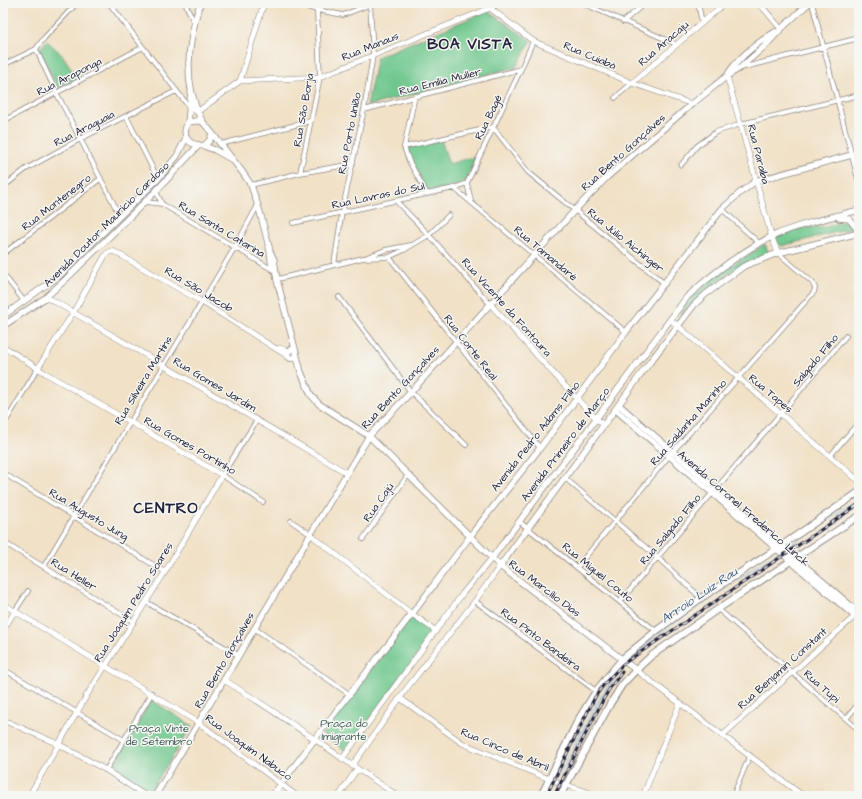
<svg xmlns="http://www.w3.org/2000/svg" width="862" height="799" font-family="'Architects Daughter',sans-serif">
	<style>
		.green { fill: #71c88e; stroke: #4a7564 }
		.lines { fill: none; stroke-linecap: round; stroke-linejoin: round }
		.stream { stroke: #66addd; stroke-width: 1.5 }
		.minor-casing { stroke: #8a8280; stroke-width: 5.5 }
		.tertiary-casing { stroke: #8a8280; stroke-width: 6 }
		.secondary-casing { stroke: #8a8280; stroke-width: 7 }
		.primary-casing { stroke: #8a8280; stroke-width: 8 }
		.minor { stroke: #fff; stroke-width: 4 }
		.tertiary { stroke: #fff; stroke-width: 5 }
		.secondary { stroke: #fff; stroke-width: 5.5 }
		.primary { stroke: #fff; stroke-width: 6 }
		.rail-casing { stroke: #22223b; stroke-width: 3 }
		.rail { stroke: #f6f6f2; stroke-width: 1.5; stroke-dasharray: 4.5; stroke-linecap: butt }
		.labels { text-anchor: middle; stroke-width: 3; stroke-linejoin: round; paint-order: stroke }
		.street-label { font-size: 11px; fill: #22223b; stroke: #f6f6f2 }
		.park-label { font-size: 11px; fill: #3e5c58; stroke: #f6f6f2 }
		.water-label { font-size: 12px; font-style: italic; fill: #3d5a7c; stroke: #f6f6f2 }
		.district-label { font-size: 15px; font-weight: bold; letter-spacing: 1px; fill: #22223b; stroke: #f6f6f2 }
	</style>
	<rect width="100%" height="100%" fill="#f6f6f2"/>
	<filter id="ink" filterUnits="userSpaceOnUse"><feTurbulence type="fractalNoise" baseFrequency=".025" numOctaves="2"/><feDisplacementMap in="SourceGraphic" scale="8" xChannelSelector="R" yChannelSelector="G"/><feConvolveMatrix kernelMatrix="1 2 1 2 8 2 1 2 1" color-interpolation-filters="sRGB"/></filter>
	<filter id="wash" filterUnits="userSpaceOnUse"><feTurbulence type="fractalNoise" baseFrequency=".012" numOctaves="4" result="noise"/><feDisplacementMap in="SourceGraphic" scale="16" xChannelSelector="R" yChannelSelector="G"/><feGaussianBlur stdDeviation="0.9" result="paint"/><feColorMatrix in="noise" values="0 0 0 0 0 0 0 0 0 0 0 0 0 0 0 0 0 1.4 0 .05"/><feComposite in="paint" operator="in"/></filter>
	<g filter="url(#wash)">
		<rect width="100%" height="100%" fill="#f1e1c6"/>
		<path class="green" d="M488,11L531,41L516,67L367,106L377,57Z
			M47,41L63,56L77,78L58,88L39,50Z
			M441,140L449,164L477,156L466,181L453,186L428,192L411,160L406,148Z
			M840,222H848L853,228L781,246L777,242L776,237L801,228L827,227Z
			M765,244L769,254C759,258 749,262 740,266C718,279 697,297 680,316L686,303L714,277Z
			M412,616L432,631L426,643L346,751L322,734Z
			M151,700L192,726L151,790L113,767Z"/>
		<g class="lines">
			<path class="stream" d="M790,545L859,499
				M633,657L654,636L777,553
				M560,775C580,736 597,697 625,665"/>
		</g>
	</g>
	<g filter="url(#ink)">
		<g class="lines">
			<defs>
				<path id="minor" d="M109,3L189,107
					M185,3L194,22
					M293,3L317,10L343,15L374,3
					M582,3L676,44
					M698,3L702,23
					M812,3L859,183
					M3,6L6,3
					M490,8L501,3
					M623,22L645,3
					M36,49L56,92L120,216
					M3,65L36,49L45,37L77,3
					M741,68L859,38
					M415,96L404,147L409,161L427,194
					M615,98L632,83
					M364,110L521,69
					M126,116L158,179
					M3,121L143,47
					M221,144L311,121
					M404,147L493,127L528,172L665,284
					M681,165L697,146L716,132L741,124L859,95
					M300,173L320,77L317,10L319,3
					M251,185L300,173L353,164
					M3,187L26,169L80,139L176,91
					M454,188L626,332
					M156,191L162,204
					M396,201L429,235L490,304
					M471,201L467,183L521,69L533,41
					M146,202L162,204L273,270
					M722,209L760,244
					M293,223L454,188L467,183
					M3,254L100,179
					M367,257L385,250L411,245
					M389,257L540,448
					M334,265L342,212L364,110L373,55L370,3
					M3,274L24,301
					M278,279L363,258L389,257L404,250L429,235L449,215
					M339,297L411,392L466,445
					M257,420L222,475L263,502
					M3,426L38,368
					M830,456L859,422
					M3,473L165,572
					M565,478L657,557L701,598
					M291,521L310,534
					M520,522L656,631
					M363,539L408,475
					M3,542L134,622
					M44,566L235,247L258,205
					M577,567L669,456L814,292L815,288L812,282L778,253
					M475,601L596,691
					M146,602L238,655
					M620,602C695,512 772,425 846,336
					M718,609L859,730
					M15,611L28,591
					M254,628L349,694
					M3,669L124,740
					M846,719L859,703
					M106,770L152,693
					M733,796L750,755"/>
				<path id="tertiary" d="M759,3L781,29
					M727,76L772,238L778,253
					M240,81L320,77L490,8L533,41L632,83L692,104
					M632,83L725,3
					M189,107L197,112L240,81L264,3
					M45,298L52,300L347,473
					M490,304L577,399L603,425
					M671,320L859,481
					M3,346L45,373L222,475L165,572L87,695L29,796
					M279,348L289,351
					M38,368L73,313L106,254L111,251L115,252L202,302L289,357
					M310,534L412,614L436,631
					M3,604L199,723L297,796
					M3,630L15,611
					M636,670L803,796
					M224,680C284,716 340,758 398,796
					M400,698L462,743L549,779L599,796
					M3,720L58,744L106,770L146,796
					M723,735L855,616V613
					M342,759L463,593L492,558
					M352,766L407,688L475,601L500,566
					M3,794L6,796
					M339,796L357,769
					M643,796L680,703"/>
				<path id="secondary" d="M200,3C188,42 182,83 202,121
					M728,74C739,57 757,43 775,32
					M196,121H202L212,133L210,140L204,146C187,145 181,136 188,122Z
					M188,122L191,92
					M212,133L243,173L251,185L260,212L270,251L272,268
					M204,146L215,150L231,159
					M839,218L849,219L859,231
					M270,251L274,260L277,280L301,372L311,395L319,404L369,436L500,566L636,670
					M3,316L59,276L98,237L158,179L177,156L186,138
					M3,326L45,298L64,281L156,191L199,145
					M287.5 354a4.5 4.5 0 1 1 9 0a4.5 4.5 0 1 1-9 0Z
					M619,405L859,613
					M616,410L859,620
					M492,558L687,297C712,274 741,252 771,237C796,225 832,217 859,210
					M500,566L650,362L694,305L706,294L744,266L778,253L859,233
					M155,796L369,436L411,392L575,210L607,177L692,104L727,76L740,68L766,45L781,29L809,3
					M272,796L314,740L418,606L474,531L540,448L626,332L722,209L741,192L756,181L859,153"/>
				<path id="primary" d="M541,796L578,720L596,691L622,659L656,631L701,598L781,546L859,492
					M560,796L610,704L622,685L636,670L651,656L718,609L859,516"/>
			</defs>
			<use href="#minor" class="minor-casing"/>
			<use href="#tertiary" class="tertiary-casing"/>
			<use href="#secondary" class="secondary-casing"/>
			<use href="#primary" class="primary-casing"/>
			<use href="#minor" class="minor"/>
			<use href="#tertiary" class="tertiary"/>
			<use href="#secondary" class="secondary"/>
			<use href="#primary" class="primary"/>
			<defs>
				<path id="rail" d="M546,796L595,697L604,684L623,664L859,504
					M554,796L603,700L610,688L622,672"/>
			</defs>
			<use href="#rail" class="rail-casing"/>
			<use href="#rail" class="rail"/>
		</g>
	</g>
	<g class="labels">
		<g class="street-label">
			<text transform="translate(663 43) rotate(-41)" y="4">Rua Aracaju</text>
			<text transform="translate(370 46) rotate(-22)" y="4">Rua Manaus</text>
			<text transform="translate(590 55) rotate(23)" y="4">Rua Cuiabá</text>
			<text transform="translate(69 76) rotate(-27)" y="4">Rua Araponga</text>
			<text transform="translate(440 81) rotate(-14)" y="4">Rua Emília Muller</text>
			<text transform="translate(303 110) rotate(-80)" y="4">Rua São Borja</text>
			<text transform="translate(488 117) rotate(-64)" y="4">Rua Bagé</text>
			<text transform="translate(84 128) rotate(-27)" y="4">Rua Araguaia</text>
			<text transform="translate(349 133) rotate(-79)" y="4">Rua Porto União</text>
			<text transform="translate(623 152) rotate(-42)" y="4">Rua Bento Gonçalves</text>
			<text transform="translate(759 154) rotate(76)" y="4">Rua Paraíba</text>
			<text transform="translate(378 195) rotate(-12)" y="4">Rua Lavras do Sul</text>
			<text transform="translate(56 202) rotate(-38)" y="4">Rua Montenegro</text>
			<text transform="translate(106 224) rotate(-45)" y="4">Avenida Doutor Maurício Cardoso</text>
			<text transform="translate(222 229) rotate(31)" y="4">Rua Santa Catarina</text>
			<text transform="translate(626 240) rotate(39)" y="4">Rua Júlio Aichinger</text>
			<text transform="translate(546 253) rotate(40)" y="4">Rua Tamandaré</text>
			<text transform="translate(199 289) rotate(31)" y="4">Rua São Jacob</text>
			<text transform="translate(507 307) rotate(48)" y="4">Rua Vicente da Fontoura</text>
			<text transform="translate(471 347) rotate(52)" y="4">Rua Corte Real</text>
			<text transform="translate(815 360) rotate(-50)" y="4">Salgado Filho</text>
			<text transform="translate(143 380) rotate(-59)" y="4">Rua Silveira Martins</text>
			<text transform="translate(215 384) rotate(31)" y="4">Rua Gomes Jardim</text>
			<text transform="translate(400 387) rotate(-47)" y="4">Rua Bento Gonçalves</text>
			<text transform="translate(771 393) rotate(40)" y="4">Rua Tapes</text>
			<text transform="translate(688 422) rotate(-49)" y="4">Rua Saldanha Marinho</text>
			<text transform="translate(535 436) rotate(-52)" y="4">Avenida Pedro Adams Filho</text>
			<text transform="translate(565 444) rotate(-53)" y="4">Avenida Primeiro de Março</text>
			<text transform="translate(190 445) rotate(30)" y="4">Rua Gomes Portinho</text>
			<text transform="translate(378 502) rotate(-55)" y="4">Rua Cajú</text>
			<text transform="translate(744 508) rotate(41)" y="4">Avenida Coronel Frederico Linck</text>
			<text transform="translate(89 514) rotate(31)" y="4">Rua Augusto Jung</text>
			<text transform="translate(670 529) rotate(-50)" y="4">Rua Salgado Filho</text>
			<text transform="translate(598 572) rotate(39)" y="4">Rua Miguel Couto</text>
			<text transform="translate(74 574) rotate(32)" y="4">Rua Heller</text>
			<text transform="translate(545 588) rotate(37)" y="4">Rua Marcílio Dias</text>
			<text transform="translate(133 602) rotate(-58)" y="4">Rua Joaquim Pedro Soares</text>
			<text transform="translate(541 639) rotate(37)" y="4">Rua Pinto Bandeira</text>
			<text transform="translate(224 660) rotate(-60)" y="4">Rua Bento Gonçalves</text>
			<text transform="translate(782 668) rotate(-42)" y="4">Rua Benjamin Constant</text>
			<text transform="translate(822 686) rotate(41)" y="4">Rua Tupi</text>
			<text transform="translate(249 747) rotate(36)" y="4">Rua Joaquim Nabuco</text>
			<text transform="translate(505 749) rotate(23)" y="4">Rua Cinco de Abril</text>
		</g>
		<g class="park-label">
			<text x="344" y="727">Praça do<tspan x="344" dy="13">Imigrante</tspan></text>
			<text x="159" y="732">Praça Vinte<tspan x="159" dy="13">de Setembro</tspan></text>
		</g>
		<g class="water-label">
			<text transform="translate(699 595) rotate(-34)" y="4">Arroio Luiz Rau</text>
		</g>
		<g class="district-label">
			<text x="470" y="49">BOA VISTA</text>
			<text x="166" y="513">CENTRO</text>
		</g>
	</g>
	<rect width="862" height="799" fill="none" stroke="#f6f6f2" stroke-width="16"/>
</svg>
